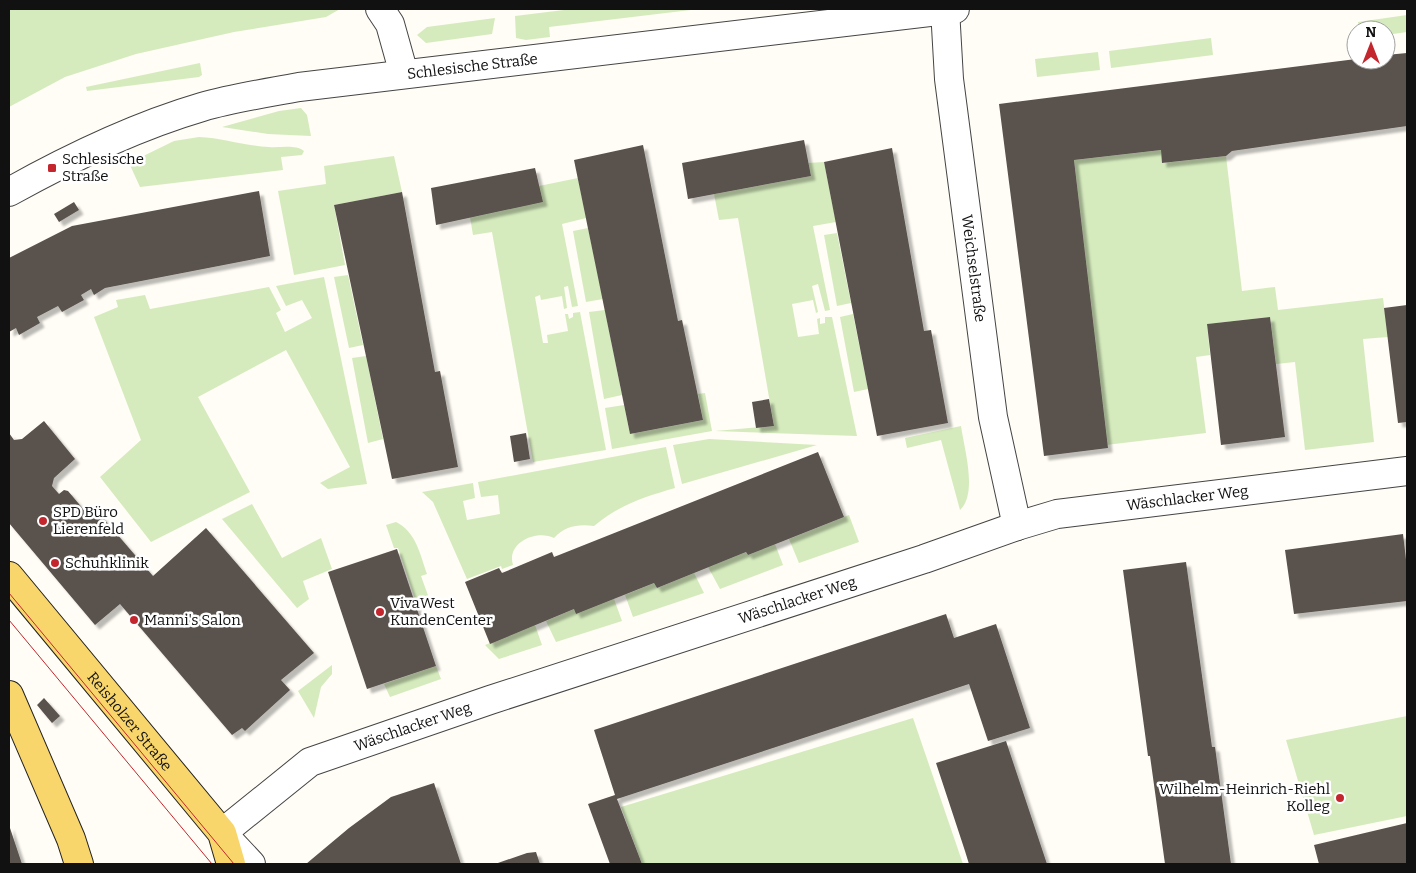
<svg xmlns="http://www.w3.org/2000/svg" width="1416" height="873" font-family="Bitter,serif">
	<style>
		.green { fill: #d5ebbd }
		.building { fill: #5a524d; filter: url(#shadow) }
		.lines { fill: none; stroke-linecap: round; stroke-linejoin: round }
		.minor-casing { stroke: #444; stroke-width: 30 }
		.tertiary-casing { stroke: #444; stroke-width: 30 }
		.primary-casing { stroke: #222; stroke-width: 30 }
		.minor { stroke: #fff; stroke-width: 28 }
		.tertiary { stroke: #fff; stroke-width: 28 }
		.primary { stroke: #f9d66b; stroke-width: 28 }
		.tram { stroke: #c4262e; stroke-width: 1 }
		.poi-dot { fill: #c4262e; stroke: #fff; stroke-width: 2 }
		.labels { text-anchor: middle; stroke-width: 5; stroke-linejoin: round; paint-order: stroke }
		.street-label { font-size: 15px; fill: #111; stroke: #fff }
		.poi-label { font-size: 15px; fill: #111; stroke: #fff; text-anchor: start }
	</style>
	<defs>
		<filter id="shadow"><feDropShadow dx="4.5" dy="4.5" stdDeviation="1" flood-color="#0004"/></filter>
	</defs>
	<rect width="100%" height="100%" fill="#fffdf5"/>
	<path class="green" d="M9,9H340L326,17L234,32L136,54L65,77L9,107Z
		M572,9H699L549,27L550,37L526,40L516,38L515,16Z
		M1407,15V32L1386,35V30H1359L1358,22Z
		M495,18L492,34L426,43L417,35L427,27Z
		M1211,38L1213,55L1111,68L1109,51Z
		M1098,52L1100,70L1037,77L1035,59Z
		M200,63L202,75L199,77L87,91L86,87Z
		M301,108L307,115L311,136L268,134L222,127L279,111Z
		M199,137C223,138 245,146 269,147C280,148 295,144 304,151L302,155L281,157L283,170L140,187L129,163L174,141Z
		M1161,150L1163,163L1226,156L1242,291L1275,287L1278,310L1383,298L1388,337L1363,339L1374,442L1305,450L1295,362L1276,364L1270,317L1207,324L1210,355L1196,357L1206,433L1106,445L1074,160Z
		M394,156L402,192L334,205L345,265L294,275L278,191L326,184L324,166Z
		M824,162L836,222L813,226L830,310L825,311L818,284L812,286L818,312L816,313L813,300L792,304L798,337L819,334L817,319L820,318V324L825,323V317H832L857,436L715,431L774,426L738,218L719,220L714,194L811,176L808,163Z
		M578,178L586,218L562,224L578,306L572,307L568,286L564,287L567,308L564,309L562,296L541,300L540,295L535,297L543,343H548L547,335L568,331L565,314H568L569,319L573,317V313L580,312L606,450L533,462L492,232L473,235L470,217L539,186Z
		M588,228L603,299L586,302L573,231Z
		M837,233L851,303L837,306L824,235Z
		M348,275L363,345L349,348L334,277Z
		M324,277L367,484L328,489L320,483L350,467L286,350L198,397L250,492L151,542L100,477L141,440L94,317L118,307L116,300L145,295L150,309L269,287L281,310L276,313L285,332L312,318L302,300L286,306L276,286Z
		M605,310L622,395L604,399L589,312Z
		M853,314L868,389L854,392L840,317Z
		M366,356L383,439L368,443L352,358Z
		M705,393L712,431L612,449L605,408L624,405L630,434L703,420L698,394Z
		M961,426C964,448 978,494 960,510L941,440L907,448L905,438Z
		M709,439L817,445L682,484L673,445Z
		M666,447L675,488C644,497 619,505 594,526C578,524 565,526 554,538C536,529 506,543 513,565L502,569L501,566L467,579L433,502L422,492L473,483L475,498L463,501L467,520L500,514L498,495L481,497L478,482Z
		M252,504L282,558L321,538L332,569L303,581L309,599L297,608L222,519Z
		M849,515L859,542L799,563L789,539Z
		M396,522C416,532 420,554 427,574L421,576L430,601L417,605L398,548H394L386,525Z
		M775,544L783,565L720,589L708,567L746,552L748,555Z
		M694,573L704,593L633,617L625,595L654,583L657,588Z
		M614,599L622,621L556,642L546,621L574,609Z
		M535,625L542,645L499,659L485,645Z
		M332,665V674L321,687L314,718L298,691Z
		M436,666L441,679L390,697L384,684Z
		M1407,716V816L1314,835L1286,740Z
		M913,718L963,864H642L621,807Z"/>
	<path class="building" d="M1407,53V126L1232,151L1226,156L1162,163L1161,150L1074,160L1108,448L1044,456L999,104L1356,59L1386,60V55Z
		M804,140L811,176L688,199L682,163Z
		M643,145L678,321L682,320L703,420L630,434L574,160Z
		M892,148L924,331L931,330L948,423L877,436L824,162Z
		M535,168L543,202L436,225L431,188Z
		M259,191L270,256L105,288L94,295L91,289L81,295L84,300L62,312L58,306L37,317L40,323L19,335L16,328L9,332V258L72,226Z
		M402,192L435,372L440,371L458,467L392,479L334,205Z
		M74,202L79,210L59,222L54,214Z
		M1407,305V422L1398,423L1384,308Z
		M1270,317L1285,437L1221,445L1207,324Z
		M769,399L774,426L756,428L752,402Z
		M44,421L75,459L54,478L52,486L59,494L64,490L68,491L90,517L98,512L153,576L206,528L314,653L281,680L290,690L245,731L242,728L232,735L120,604L95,625L9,523V433L14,440L22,439Z
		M526,433L530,459L514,462L510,436Z
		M818,452L844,517L748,555L746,552L657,588L654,583L576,614L574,609L490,644L465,582L499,568L502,573L552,552L554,557Z
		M1403,534L1407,568V601L1294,614L1285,550Z
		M397,549L436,666L367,689L328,572Z
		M1186,562L1212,747H1215L1231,864H1165L1150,756H1148L1123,570Z
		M946,614L954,638L996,624L1030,728L988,741L969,684L617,799L642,864H610L588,804L615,795L594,730Z
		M44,698L60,716L52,723L37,705Z
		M1006,741L1047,864H969L965,851L936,763Z
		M434,783L461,864H306L349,828L391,797Z
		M1407,823V864H1319L1314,845Z
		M9,825L22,864H9Z
		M536,852L540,864H495L527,853Z"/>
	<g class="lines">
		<defs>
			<g id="minor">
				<path d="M380,9L390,24L404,74"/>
				<path id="s1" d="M945,9L949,79L993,417L1017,526"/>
				<path id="s2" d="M251,864L222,833L310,762L490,700L924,559L1017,526L1057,514L1407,471"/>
			</g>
			<g id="tertiary">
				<path id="s3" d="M9,192C70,158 134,127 202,107C233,98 267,93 299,87L955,9"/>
			</g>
			<g id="primary">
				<path id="s4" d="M9,576L222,833L231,864"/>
				<path d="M9,695L71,839L79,864"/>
			</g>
		</defs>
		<use href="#minor" class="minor-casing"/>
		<use href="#tertiary" class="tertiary-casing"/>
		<use href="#primary" class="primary-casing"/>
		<use href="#minor" class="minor"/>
		<use href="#tertiary" class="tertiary"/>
		<use href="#primary" class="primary"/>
		<path class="tram" d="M9,593L234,864
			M9,620L212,864"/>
	</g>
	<g class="poi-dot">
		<rect x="47" y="163" width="10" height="10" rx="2.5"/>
		<circle cx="43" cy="521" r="5"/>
		<circle cx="55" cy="563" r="5"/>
		<circle cx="380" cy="612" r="5"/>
		<circle cx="134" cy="620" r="5"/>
		<circle cx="1340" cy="798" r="5"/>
	</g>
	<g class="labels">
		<g class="street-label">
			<text dy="5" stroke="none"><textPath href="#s3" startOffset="485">Schlesische Straße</textPath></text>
			<text dy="5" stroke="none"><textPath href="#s1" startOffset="261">Weichselstraße</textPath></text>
			<text dy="5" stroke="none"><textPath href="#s2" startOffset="1074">Wäschlacker Weg</textPath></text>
			<text dy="5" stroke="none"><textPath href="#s2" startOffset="669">Wäschlacker Weg</textPath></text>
			<text dy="5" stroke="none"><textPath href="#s4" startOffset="189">Reisholzer Straße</textPath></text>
			<text dy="5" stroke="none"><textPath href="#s2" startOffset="264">Wäschlacker Weg</textPath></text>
		</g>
		<g class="poi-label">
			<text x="62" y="164">Schlesische<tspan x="62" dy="17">Straße</tspan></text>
			<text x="53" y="517">SPD Büro<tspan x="53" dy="17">Lierenfeld</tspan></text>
			<text x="65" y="568">Schuhklinik</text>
			<text x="390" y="608">VivaWest<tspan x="390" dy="17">KundenCenter</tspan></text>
			<text x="144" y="625">Manni's Salon</text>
			<text x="1330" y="794" text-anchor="end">Wilhelm-Heinrich-Riehl<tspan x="1330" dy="17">Kolleg</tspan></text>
		</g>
	</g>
	<rect width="1416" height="873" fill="none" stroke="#111111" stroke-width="20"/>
	<g transform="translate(1371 45)"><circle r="24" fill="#ffffff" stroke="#a0a0a0"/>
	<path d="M0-4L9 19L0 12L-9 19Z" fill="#c4262e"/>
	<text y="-8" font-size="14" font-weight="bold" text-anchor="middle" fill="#111111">N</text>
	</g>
</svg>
